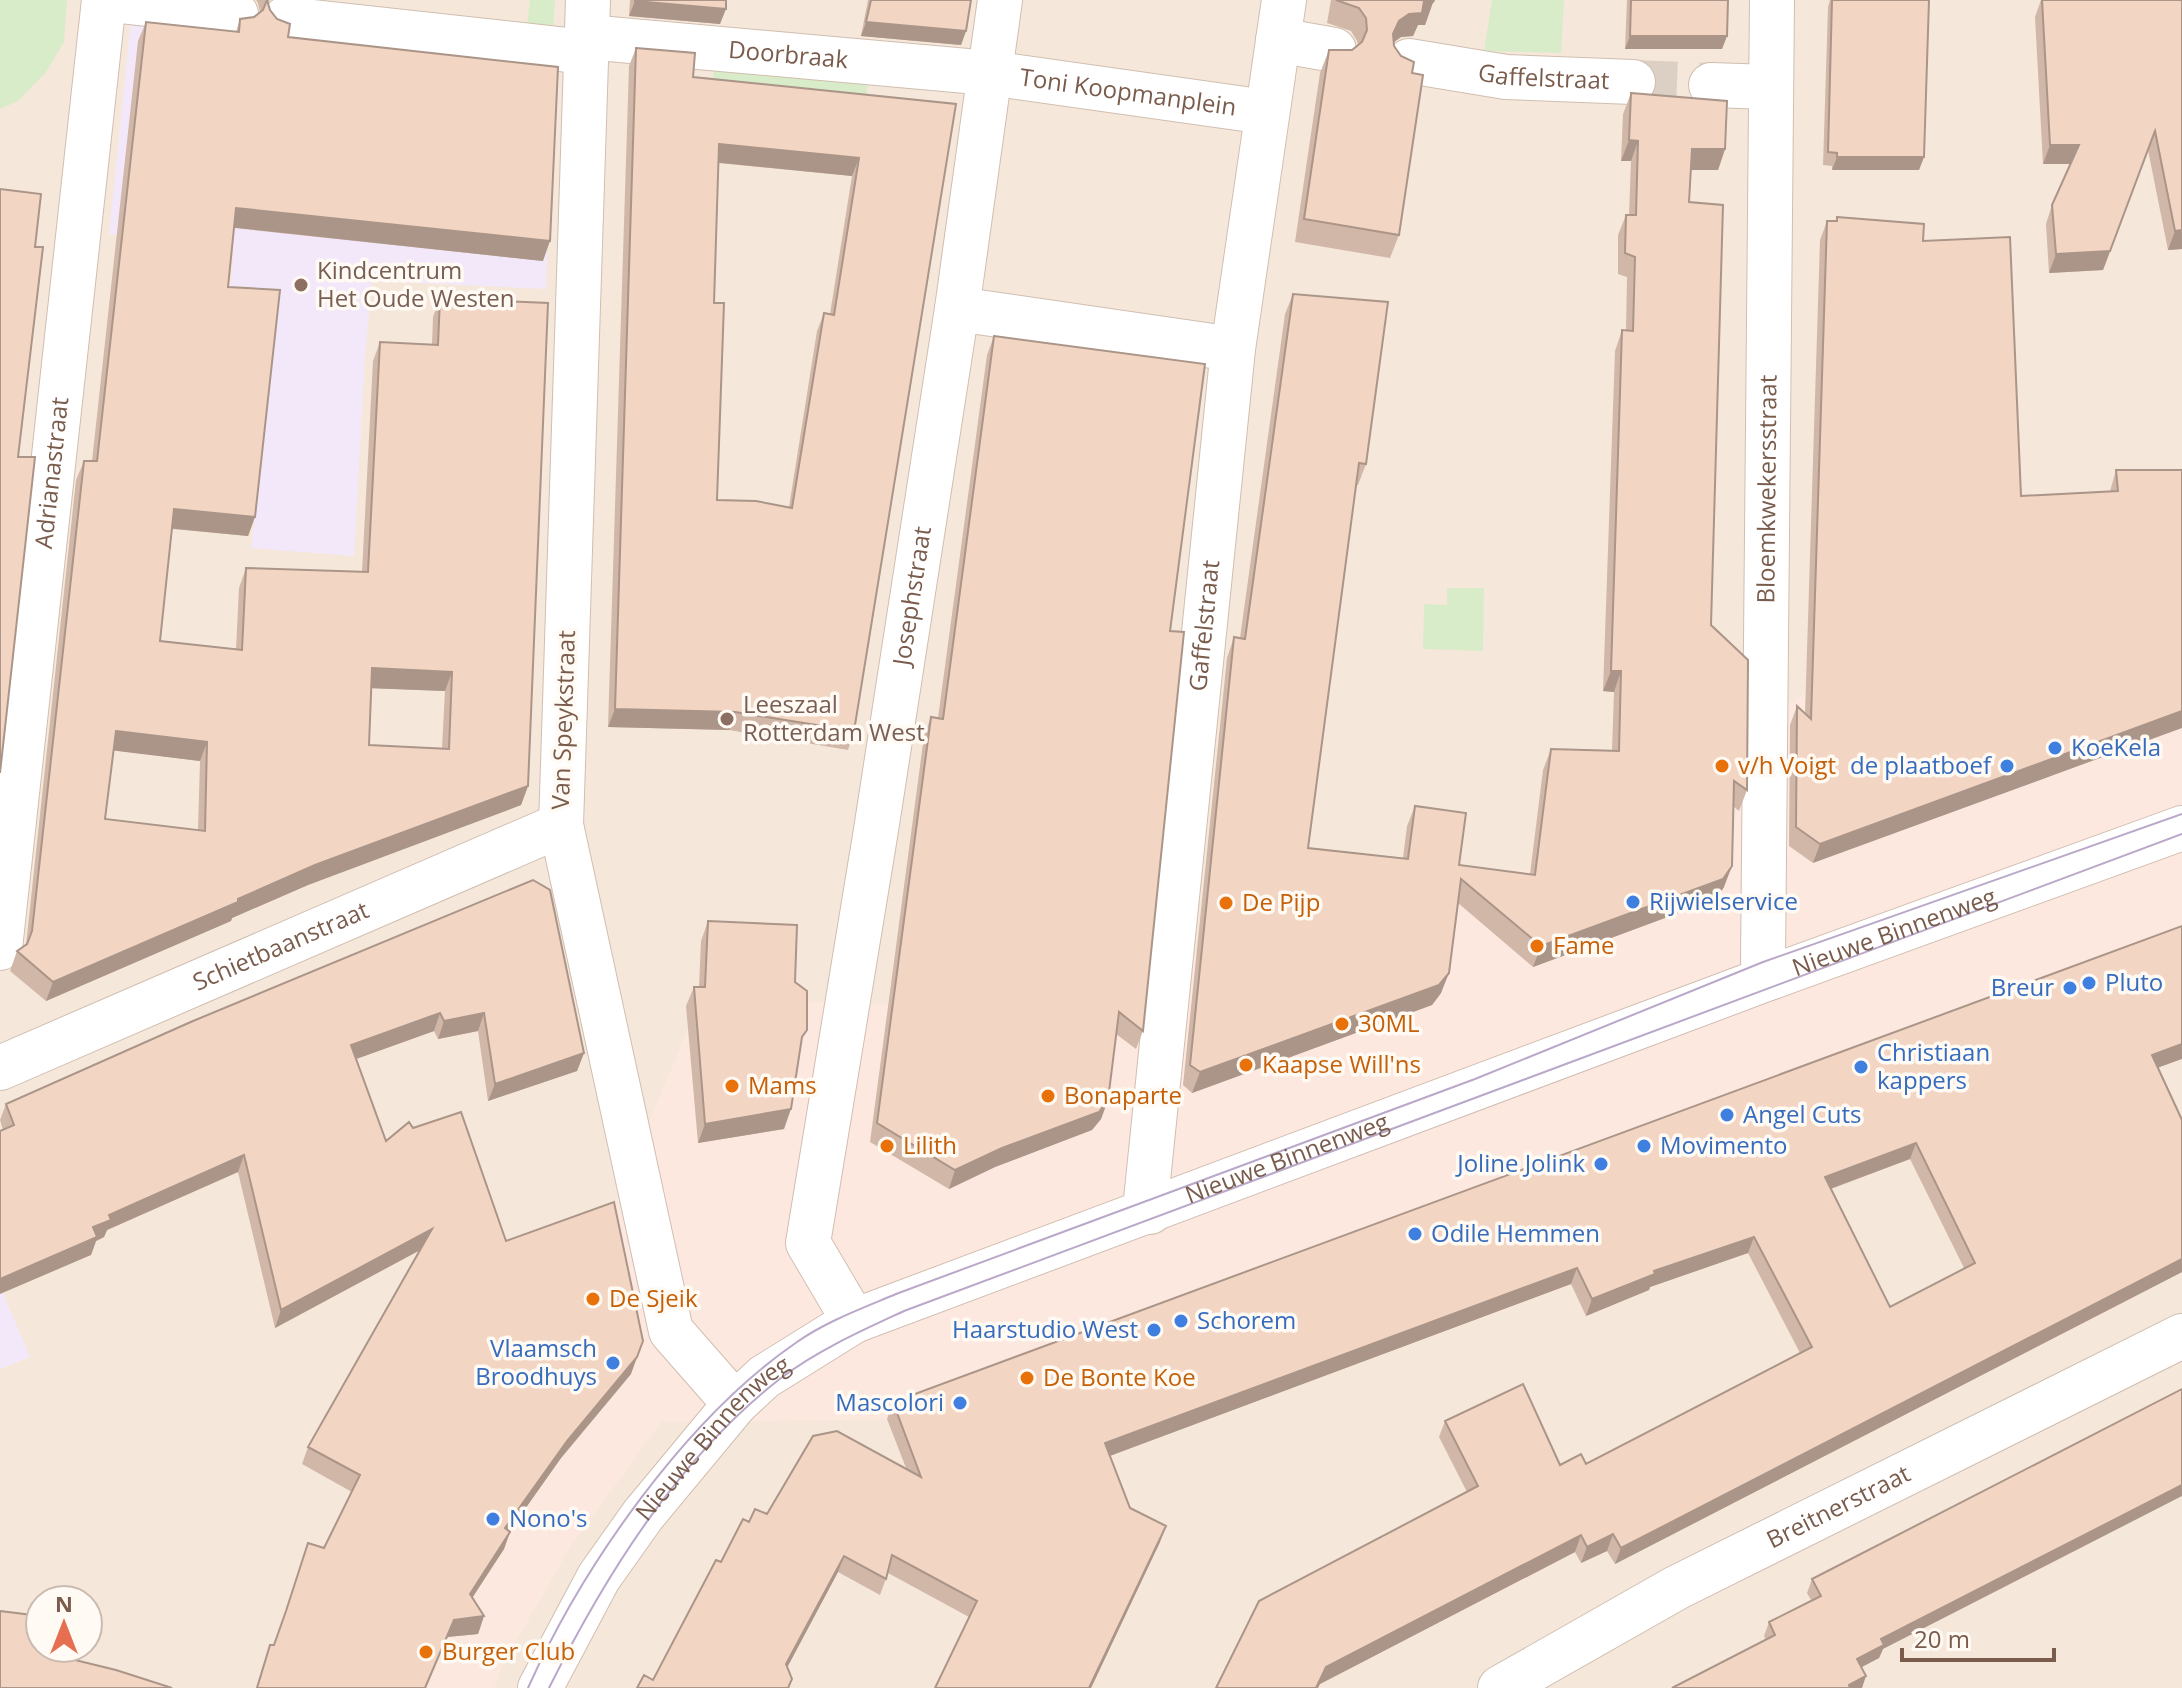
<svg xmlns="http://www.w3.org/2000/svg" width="2182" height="1688" font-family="'Open Sans',sans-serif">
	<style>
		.residential { fill: #f5e8da; fill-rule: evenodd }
		.commercial { fill: #fde8e0 }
		.education { fill: #f3e8fa }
		.green { fill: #d8ecc9 }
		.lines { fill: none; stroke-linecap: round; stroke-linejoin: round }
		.street-tunnel { stroke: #dcd0c4; stroke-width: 44; stroke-dasharray: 44 22; stroke-linecap: butt }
		.street-casing { stroke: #d1beb0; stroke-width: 46 }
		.street { stroke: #fff; stroke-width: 44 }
		.tram { stroke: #b9a8c9; stroke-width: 2 }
		.wall { fill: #d1b7a8; fill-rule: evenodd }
		.shaded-wall { fill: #aa9588 }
		.building { fill: #f3d5c3; stroke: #aa9588; stroke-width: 2; fill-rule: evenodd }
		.education-dot { fill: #8d6e63; stroke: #fffaf3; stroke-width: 3 }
		.shop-dot { fill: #3f7fe0; stroke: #fffaf3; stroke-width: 3 }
		.food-dot { fill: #e8710a; stroke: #fffaf3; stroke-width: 3 }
		.labels { text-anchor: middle; stroke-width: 7; stroke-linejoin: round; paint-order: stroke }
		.street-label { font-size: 24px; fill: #7a5c4d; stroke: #fffaf3 }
		.education-label { font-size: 24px; fill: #785e54; stroke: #fffaf3; text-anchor: start }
		.shop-label { font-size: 24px; fill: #366cbe; stroke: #fffaf3; text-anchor: start }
		.food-label { font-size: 24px; fill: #c56008; stroke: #fffaf3; text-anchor: start }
	</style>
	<rect width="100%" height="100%" fill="#fdf6ec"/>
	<path class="residential" d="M0,0H2182V1688H0ZM40,1600H88V1648H40Z"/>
	<path class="commercial" d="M2109,487L2182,492V1059L1324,1376L924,1516L887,1419L661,1422L571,1546L503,1663L494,1688H256L608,1219L698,1006L788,1001L889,1005L1116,1003L1198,952L1455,886L1531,869L1730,740L1805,694L1810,562L1925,558L2111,510Z"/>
	<path class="education" d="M131,20L553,65L546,289L372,281L365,356L354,556L251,548L278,305L229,300L234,250L109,234Z
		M0,1286L30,1357L0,1369Z"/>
	<path class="green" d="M0,0H67L64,42L46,72L18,101L0,109Z
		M530,0H555L553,30L527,26Z
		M1492,0H1564L1561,53L1484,51Z
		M714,68L868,83L864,114L712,98Z
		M1447,588H1484L1483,651L1423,649L1424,604L1447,605Z"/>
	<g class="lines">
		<path class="street-tunnel" d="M1633,82L1711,85"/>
		<defs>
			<g id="street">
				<path d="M111,0L236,14"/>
				<path d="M588,0L561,825L671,1331L735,1404"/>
				<path d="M285,19L586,52"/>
				<path id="s1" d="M587,37L989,73L1266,112"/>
				<path d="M1278,40L1334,50"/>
				<path id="s2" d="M1409,61L1506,77L1633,82"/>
				<path d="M1711,85L1770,87"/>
				<path d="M957,309L1233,349"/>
				<path id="s3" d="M0,948L104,0"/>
				<path id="s4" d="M1769,978L1763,962L1772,0"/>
				<path id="s5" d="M0,1068L561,825"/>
				<path id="s6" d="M1150,1212L1146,1200L1233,349L1284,0"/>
				<path id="s7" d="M854,1321L808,1243L876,830L957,309L1000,0"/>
				<path id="s8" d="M540,1688L599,1577L643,1515L735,1404L764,1377L854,1321L1769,978L2182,828"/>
				<path id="s9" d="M1500,1688L1676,1588L2182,1336"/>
			</g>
		</defs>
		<use href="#street" class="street-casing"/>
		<use href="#street" class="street"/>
		<path class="tram" d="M528,1688C583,1565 686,1418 797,1342C827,1321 863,1308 896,1294L1475,1079L1763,962L2182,814
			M549,1688C606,1574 679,1457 781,1378C818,1350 861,1331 904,1311L2182,834"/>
	</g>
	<path class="wall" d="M256,0H270L268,2L270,10L288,37L543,261L234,228L228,287L255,517L248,536L172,529L160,641L236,649L239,588L246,568L362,572L373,361L380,342L432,344L433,317L440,298L528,786L521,805L308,885L232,918L231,921L46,1001L10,971L17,951L26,945L76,480L84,461H92L138,41L146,22L236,32L240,19L254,17L260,12L258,3ZM372,688L445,691L442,748L369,745ZM113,750L200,761L198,830L105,819Z
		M630,0H726L720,24L629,16Z
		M868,0H971L966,31L961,45L861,36Z
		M1331,0H1434L1425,25H1418L1413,36L1401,37L1394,42V46L1412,73L1399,235L1390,258L1295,242L1320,73L1329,50H1352L1358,45L1357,41L1351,31L1327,23Z
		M1627,0H1728L1727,36L1722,49H1625Z
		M1830,0H1929L1924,157L1919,170H1832V166L1823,165L1828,7Z
		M2041,0H2182V249L2168,250L2148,150L2103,270L2049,273L2046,224L2052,205L2071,164H2043L2035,17Z
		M636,48L693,77L956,104L854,731L848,750L729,730L608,727L629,66ZM718,163L852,176L830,314L824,313L817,331L789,507L717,500L714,303Z
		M1631,93L1725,149L1718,170H1691L1689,202L1711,625L1747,790L1739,811L1734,807L1724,887L1716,899L1533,967L1458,903L1441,993L1432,1005L1192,1093L1183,1085L1227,658L1234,637L1240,638L1285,314L1293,294L1366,464L1358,485H1356L1308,848L1403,858L1407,826L1415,806L1459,865L1530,874L1543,770L1551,749L1612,750L1614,692L1603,691L1615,351L1622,330H1626L1627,277L1618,274V235L1626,215H1629L1631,161H1621L1623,114Z
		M1837,217L1923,241L2021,496L2110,491L2116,470H2182L1813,863L1789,846L1790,725L1797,706L1805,713L1820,240L1827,221H1836Z
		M994,336L1170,631L1143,1031L1136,1049L1116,1034L1108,1100L1101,1119L1092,1130L995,1167L949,1189L870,1142L924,736L931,717L938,718L987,355Z
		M533,880L584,1053L577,1071L488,1101L478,1031L438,1039L434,1031L356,1059L386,1141L506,1241L631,1374L561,1458L509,1531L510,1532L504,1549L472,1598L484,1616L478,1634L447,1637L426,1688H256L270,1645H274L281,1627L308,1543L324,1548L352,1492L302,1464L308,1447L421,1249L275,1328L238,1172L107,1230L104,1237L96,1241L91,1255L3,1130L0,1120L6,1104Z
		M708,921L801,1047L784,1129L698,1143L686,1006L694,987H699L701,941Z
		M2158,1068L2182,1120V1272L1615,1564L1607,1551L1581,1563L1575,1552L1320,1684L1216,1688L1467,1492L1439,1437L1445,1421L1560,1465L1586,1464L1800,1353L1748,1253L1650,1287L1649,1290L1586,1316L1571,1284L1109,1456L1130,1508L1160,1542L1091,1688H935L969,1617L888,1573L880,1595L838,1572L787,1667L792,1679L789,1688H637L653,1680L721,1562L749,1522L906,1468L887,1419L893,1402ZM1910,1159L1964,1268L1890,1307L1831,1189Z
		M1812,1579L1883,1649L1879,1658L1862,1667L1766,1640L1764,1636L1769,1622L1811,1600L1807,1593Z"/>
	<path class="shaded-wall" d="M635,1L726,9L720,24L629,16Z
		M1424,1L1433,2L1425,25H1418L1413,36L1401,37L1390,45L1393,34L1399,21Z
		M866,22L966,31L961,45L861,36Z
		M1630,36H1727L1722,49H1625Z
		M1629,140L1638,141L1631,161H1621Z
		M719,144L859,158L852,176L712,162Z
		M2050,145H2079L2072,164H2043Z
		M1692,149H1725L1718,170H1684Z
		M2148,150L2103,270L2049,273L2056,254Z
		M1837,157H1924L1919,170H1832Z
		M236,208L550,241L543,261L229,227Z
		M2182,230V249L2168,250L2175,231Z
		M174,509L255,517L248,536L167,528Z
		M372,668L452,672L445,691L365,688Z
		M1611,671H1621L1614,692L1603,691Z
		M615,709L735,712L729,730L608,727Z
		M2182,711V728L1813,863L1820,844Z
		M116,731L207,742L200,761L109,750Z
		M528,786L521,805L308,885L232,918L231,921L46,1001L53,982L315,865Z
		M1732,866L1724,887L1716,899L1533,967L1541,946Z
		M1449,973L1441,993L1432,1005L1192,1093L1200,1072Z
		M440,1013L434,1031L345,1063L351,1045Z
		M484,1013L478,1031L438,1039L444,1021Z
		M2182,1044V1059L2146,1072L2152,1055Z
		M584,1053L577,1071L488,1101L495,1084Z
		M1108,1100L1101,1119L1092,1130L995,1167L949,1189L955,1170Z
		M791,1109L784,1129L698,1143L705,1124Z
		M1916,1143L1910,1159L1819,1193L1825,1177Z
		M244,1155L238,1172L107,1230L104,1237L96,1241L91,1255L0,1294V1279L109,1215Z
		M432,1229L426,1247L275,1328L281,1310Z
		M1754,1237L1748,1253L1650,1287L1649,1290L1586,1316L1592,1299L1654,1271Z
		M2182,1259V1272L1615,1564L1621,1548Z
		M1577,1268L1571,1284L1099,1460L1105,1443Z
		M643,1341L631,1374L561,1458L499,1546L505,1528L567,1441Z
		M2182,1485V1496L1883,1649L1879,1658L1852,1672L1857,1659L1881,1639Z
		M1166,1526L1160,1542L1091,1688H1089Z
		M510,1532L504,1549L463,1612L470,1594Z
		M1613,1534L1607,1551L1581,1563L1587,1547Z
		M1581,1535L1575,1552L1320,1684L1318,1688H1316L1326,1667Z
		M844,1556L838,1572L780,1681L786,1664Z
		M484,1616L478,1634L447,1637L425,1688L454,1620Z
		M1866,1676L1862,1688H1848L1849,1685Z"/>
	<path class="building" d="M267,0L270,10L277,19L290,24L288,37L558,67L550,241L236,208L228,287L280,290L255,517L174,509L160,641L242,650L246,568L368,572L380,342L438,345L440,298L548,303L528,786L315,865L238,899V902L53,982L17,951L27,944L32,931L84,461H97L146,22L239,32L240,19L254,17L263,10ZM372,668L452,672L449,749L369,745ZM116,731L207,742L205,831L105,819Z
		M635,0H726V9L635,1Z
		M871,0H971L966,31L866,22Z
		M1336,0H1434L1433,2L1424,1L1422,13L1409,14L1399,21L1393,34L1394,46L1401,56L1414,62L1412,73L1423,75L1399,235L1304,219L1329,50H1352L1362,42L1367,30L1366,18L1359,8Z
		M1631,0H1728L1727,36H1630Z
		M1832,0H1929L1924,157H1837V153L1828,152Z
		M2042,0H2182V230L2175,231L2155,131L2110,251L2056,254L2052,205L2079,145H2050Z
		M636,48L695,53L693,77L956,104L854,731L735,712L615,709ZM719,144L859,158L834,315L824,313L792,508L756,501L717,500L724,303H714Z
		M1631,93L1727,101L1725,149H1692L1689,202L1723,205L1711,625L1748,660L1747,790L1734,781L1732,866L1723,879L1541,946L1461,879L1449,973L1439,985L1200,1072L1190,1065L1234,637L1245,639L1293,294L1388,302L1366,464L1359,463L1308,848L1408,859L1415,806L1466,813L1459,865L1535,875L1551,749L1619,751L1621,671H1611L1622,330L1633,331L1635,257L1625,253L1626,215H1636L1638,141L1629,140Z
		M0,189L41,194L35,247H43L18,457H35L0,773Z
		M1837,217L1924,224L1923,241L2010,237L2021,496L2118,491L2116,470H2182V711L1820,844L1796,827L1797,706L1811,719L1827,221H1837Z
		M994,336L1205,364L1170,631L1184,632L1143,1031L1119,1012L1108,1100L1099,1112L1002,1148L955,1170L877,1123L931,717L943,719Z
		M533,880L550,890L584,1053L495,1084L484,1013L444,1021L440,1013L351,1045L386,1141L409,1122L413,1128L461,1112L506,1241L614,1202L643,1341L637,1357L567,1441L505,1528L510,1532L470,1594L484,1616L454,1620L425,1688H257L270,1645H274L286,1611L308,1543L324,1548L360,1475L308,1447L432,1229L281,1310L244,1155L109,1215L111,1220L93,1227L97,1237L0,1279V1131L14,1125L6,1104L193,1021Z
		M708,921L797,925L795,982L807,991V1030L802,1037L791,1109L705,1124L694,987H705Z
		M2182,926V1044L2152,1055L2182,1120V1259L1621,1548L1613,1534L1587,1547L1581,1535L1326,1667L1316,1688H1216L1259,1601L1478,1486L1445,1421L1523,1384L1560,1465L1581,1454L1586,1464L1812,1347L1754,1237L1654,1271L1655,1274L1592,1299L1577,1268L1105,1443L1130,1508L1166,1526L1089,1688H935L977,1601L892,1555L886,1579L844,1556L786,1664L792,1679L788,1688H637L644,1675L653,1680L716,1560L721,1562L743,1519L749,1522L755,1509L767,1514L813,1436L837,1431L921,1477L893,1402ZM1916,1143L1975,1263L1890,1307L1825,1177Z
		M2182,1389V1485L1881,1639L1884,1645L1857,1659L1866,1676L1849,1685L1850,1688H1672L1775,1635L1769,1622L1821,1596L1812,1579Z
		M0,1611L40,1616V1648H42V1652L116,1670L172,1688H0Z"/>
	<g class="education-dot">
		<circle cx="301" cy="285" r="8"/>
		<circle cx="727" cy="719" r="8"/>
	</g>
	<g class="shop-dot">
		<circle cx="2055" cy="748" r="8"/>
		<circle cx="2007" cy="766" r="8"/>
		<circle cx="1633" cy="902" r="8"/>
		<circle cx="2089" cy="983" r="8"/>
		<circle cx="2070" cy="988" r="8"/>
		<circle cx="1861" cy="1067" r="8"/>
		<circle cx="1727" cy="1115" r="8"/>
		<circle cx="1644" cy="1146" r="8"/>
		<circle cx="1601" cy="1164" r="8"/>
		<circle cx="1415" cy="1234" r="8"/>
		<circle cx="1181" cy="1321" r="8"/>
		<circle cx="1154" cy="1330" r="8"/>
		<circle cx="613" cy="1363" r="8"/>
		<circle cx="960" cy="1403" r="8"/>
		<circle cx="493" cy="1519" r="8"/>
	</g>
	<g class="food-dot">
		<circle cx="1722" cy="766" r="8"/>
		<circle cx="1226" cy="903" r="8"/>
		<circle cx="1537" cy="946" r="8"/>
		<circle cx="1342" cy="1024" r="8"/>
		<circle cx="1246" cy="1065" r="8"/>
		<circle cx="732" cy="1086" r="8"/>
		<circle cx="1048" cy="1096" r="8"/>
		<circle cx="887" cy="1146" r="8"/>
		<circle cx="593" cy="1299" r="8"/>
		<circle cx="1027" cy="1378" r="8"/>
		<circle cx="426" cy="1652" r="8"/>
	</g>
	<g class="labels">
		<g class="street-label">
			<text dy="8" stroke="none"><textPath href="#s1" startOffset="202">Doorbraak</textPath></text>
			<text dy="8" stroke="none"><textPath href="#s2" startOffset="136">Gaffelstraat</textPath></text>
			<text dy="8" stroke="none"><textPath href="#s1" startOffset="544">Toni Koopmanplein</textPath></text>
			<text dy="8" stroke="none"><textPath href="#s3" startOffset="478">Adrianastraat</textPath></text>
			<text dy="8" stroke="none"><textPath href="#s4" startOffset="490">Bloemkwekersstraat</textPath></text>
			<text dy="8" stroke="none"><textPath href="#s7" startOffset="746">Josephstraat</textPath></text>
			<text dy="8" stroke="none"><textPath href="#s6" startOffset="590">Gaffelstraat</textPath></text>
			<text transform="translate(564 720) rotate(-88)" y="8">Van Speykstraat</text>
			<text dy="8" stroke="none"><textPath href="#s8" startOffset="1602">Nieuwe Binnenweg</textPath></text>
			<text dy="8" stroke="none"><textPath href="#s5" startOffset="306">Schietbaanstraat</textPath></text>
			<text dy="8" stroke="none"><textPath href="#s8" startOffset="954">Nieuwe Binnenweg</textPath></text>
			<text dy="8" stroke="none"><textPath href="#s8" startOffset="306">Nieuwe Binnenweg</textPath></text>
			<text dy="8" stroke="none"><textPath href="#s9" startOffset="384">Breitnerstraat</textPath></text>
		</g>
		<g class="education-label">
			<text x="317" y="279">Kindcentrum<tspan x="317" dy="28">Het Oude Westen</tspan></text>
			<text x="743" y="713">Leeszaal<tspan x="743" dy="28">Rotterdam West</tspan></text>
		</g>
		<g class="shop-label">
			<text x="2071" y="756">KoeKela</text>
			<text x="1991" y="774" text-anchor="end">de plaatboef</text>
			<text x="1649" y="910">Rijwielservice</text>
			<text x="2105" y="991">Pluto</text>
			<text x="2054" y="996" text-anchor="end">Breur</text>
			<text x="1877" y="1061">Christiaan<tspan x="1877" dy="28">kappers</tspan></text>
			<text x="1743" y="1123">Angel Cuts</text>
			<text x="1660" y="1154">Movimento</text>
			<text x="1585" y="1172" text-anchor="end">Joline Jolink</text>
			<text x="1431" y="1242">Odile Hemmen</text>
			<text x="1197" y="1329">Schorem</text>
			<text x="1138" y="1338" text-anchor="end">Haarstudio West</text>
			<text x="597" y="1357" text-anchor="end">Vlaamsch<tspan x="597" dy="28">Broodhuys</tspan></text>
			<text x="944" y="1411" text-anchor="end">Mascolori</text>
			<text x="509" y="1527">Nono's</text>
		</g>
		<g class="food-label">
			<text x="1738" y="774">v/h Voigt</text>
			<text x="1242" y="911">De Pijp</text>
			<text x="1553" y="954">Fame</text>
			<text x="1358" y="1032">30ML</text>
			<text x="1262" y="1073">Kaapse Will'ns</text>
			<text x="748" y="1094">Mams</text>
			<text x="1064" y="1104">Bonaparte</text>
			<text x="903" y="1154">Lilith</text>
			<text x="609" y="1307">De Sjeik</text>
			<text x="1043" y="1386">De Bonte Koe</text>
			<text x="442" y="1660">Burger Club</text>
		</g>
	</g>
	<g transform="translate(64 1624)"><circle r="38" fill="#fffaf3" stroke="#cabbb1" stroke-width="2"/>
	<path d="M0-6L14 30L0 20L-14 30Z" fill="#e76f51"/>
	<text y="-12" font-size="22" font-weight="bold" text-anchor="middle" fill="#7a5c4d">N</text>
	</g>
	<path d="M1902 1648v12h152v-12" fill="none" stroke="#7a5c4d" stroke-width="4"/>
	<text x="1914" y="1648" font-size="24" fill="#7a5c4d" stroke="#fffaf3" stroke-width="6" paint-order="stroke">20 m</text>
</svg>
